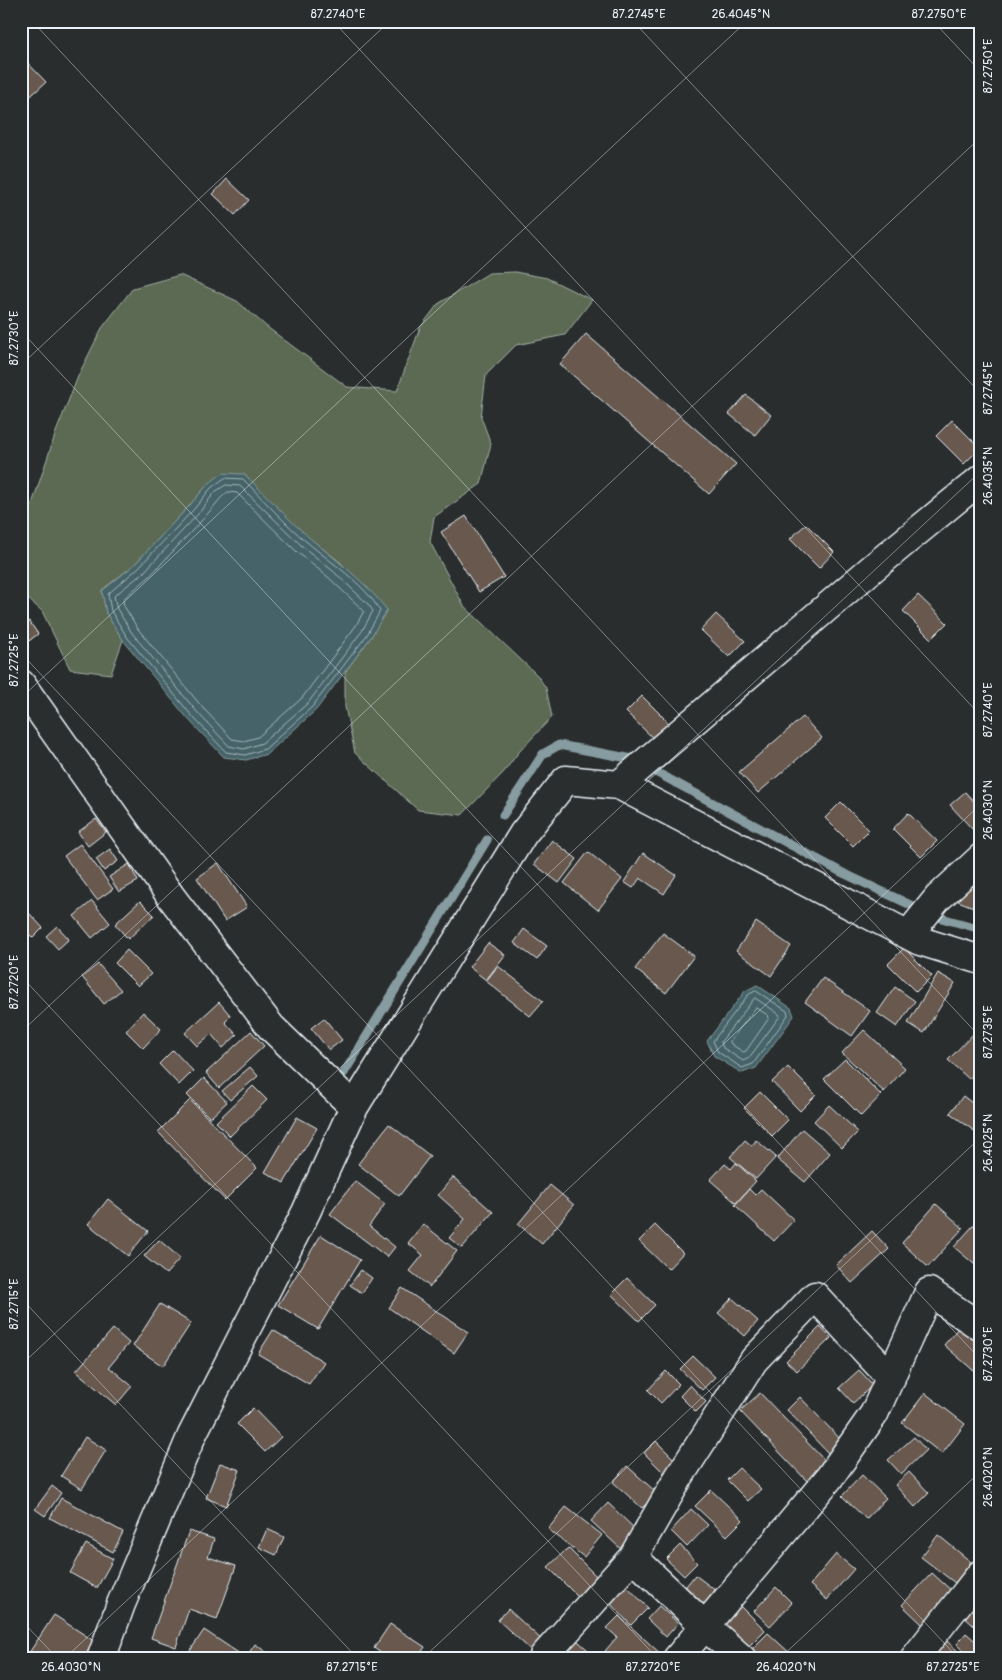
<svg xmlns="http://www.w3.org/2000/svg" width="1002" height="1680" font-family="Pangolin,sans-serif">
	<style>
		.green { fill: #5b6a53; stroke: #a2aea6 }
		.water { fill: #456367; stroke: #869ca1 }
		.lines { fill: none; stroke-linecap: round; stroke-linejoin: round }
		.shore { stroke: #a7b8be; stroke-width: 1 }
		.stream { stroke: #869ca1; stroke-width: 9 }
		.building { fill: #67594e; stroke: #e8f1f8 }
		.minor-casing { stroke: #e8f1f8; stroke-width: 31 }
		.minor { stroke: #2a2d2e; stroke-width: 28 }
		.ticks { fill: none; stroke: #e8f1f8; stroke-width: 1; stroke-opacity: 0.45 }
		.neatline { fill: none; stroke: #e8f1f8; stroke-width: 2 }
		.ticks-label { font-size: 12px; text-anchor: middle; fill: #e8f1f8 }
	</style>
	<rect width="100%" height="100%" fill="#2a2d2e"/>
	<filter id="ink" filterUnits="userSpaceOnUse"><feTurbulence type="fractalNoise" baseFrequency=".02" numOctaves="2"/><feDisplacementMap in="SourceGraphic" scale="10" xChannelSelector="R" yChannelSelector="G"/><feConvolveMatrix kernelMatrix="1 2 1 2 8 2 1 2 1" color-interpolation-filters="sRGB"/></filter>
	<g filter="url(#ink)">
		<path class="green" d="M515,272L547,278L592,300L565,335L516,345L486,375L481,417L491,444L481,484L434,517L430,542L464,606L537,675L546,688L552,717L518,753L504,772L462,815L418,810L355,753L345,707V672L371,637L386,610L340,562L309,538L208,484L190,505L134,565L102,590L106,613L123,640L111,674L70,669L42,611L21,593V537L56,432L79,374L102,328L133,288L180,275L237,301L267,327L347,387L397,391L420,328L438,304L489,273Z"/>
		<path class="water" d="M223,473L244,474C267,495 287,519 311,539C337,561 366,582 387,610L371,637L316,710L267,754L246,760L224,757L188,719L123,640L106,613L102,591L134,565L190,505L208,484Z
			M757,985L791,1008L794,1016L756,1068L742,1073L714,1056L707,1041L745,991Z"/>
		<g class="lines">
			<path class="shore" d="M225,478L243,479C264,500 284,523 307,542C330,562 365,584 380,611L367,635L312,707L265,749L245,755L226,752L192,716L127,637L111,611L108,594L138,568L194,509L211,488Z
				M226,485L240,486L302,546L333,571L368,604L373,611L362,631L308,703L262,743L244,749L229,746L197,712L132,633L117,609L114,596L143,573L199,513L215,492Z
				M228,492L237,493L297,552L328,577L364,611L355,627L302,698L258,737L244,741L232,739L202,707L138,629L124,606L123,599L148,578L204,518L221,498Z
				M756,991L787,1011L788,1015L753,1064L742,1068L718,1052L713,1041L748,995Z
				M755,998L779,1014L780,1016L749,1058L743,1061L723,1048L721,1042Z
				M756,1008L768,1015L769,1018L746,1051L743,1052L731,1044L730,1042Z"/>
			<path class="stream" d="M652,770L841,872L919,909
				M503,815L543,754L559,745L633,759
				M934,916L981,929
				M344,1073L487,840"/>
		</g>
		<path class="building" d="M21,56L46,82L21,105Z
			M227,179L249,200L235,215L213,194Z
			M586,334L736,464L709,494L560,364Z
			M746,395L771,415L755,435L729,414Z
			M952,420L980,448L964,464L936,436Z
			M466,516L504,577L479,592L441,532Z
			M806,524L834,552L819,568L790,539Z
			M918,595L947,623L931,639L903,611Z
			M716,614L745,641L729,657L701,630Z
			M29,621L38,634L21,647V626Z
			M642,696L670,724L655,740L626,712Z
			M803,717L822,738L758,793L739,772Z
			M965,792L981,809V825L974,831L950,805Z
			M841,802L869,830L853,846L825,818Z
			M908,813L937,841L921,857L893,829Z
			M96,819L106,832L88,846L78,832Z
			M552,840L577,859L559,883L534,864Z
			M80,844L113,889L97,900L64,856Z
			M110,849L118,861L104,871L96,859Z
			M588,852L622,879L598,910L564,883Z
			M643,853L676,875L664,894L640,878L633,888L624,882Z
			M218,863L247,907L225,921L197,878Z
			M129,864L138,881L119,892L109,877Z
			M966,883L981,890V910L958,901Z
			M92,901L110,923L92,938L74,916Z
			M140,901L154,915L128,939L115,924Z
			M29,913L43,928L33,938L21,926V921Z
			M756,922L791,946L771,976L736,951Z
			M57,926L69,939L58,949L46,936Z
			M524,929L547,946L537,960L514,943Z
			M663,933L694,956L666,993L635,969Z
			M488,943L505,955L486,980L469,967Z
			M904,948L932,976L916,992L888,964Z
			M127,950L151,974L138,986L115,963Z
			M98,964L121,990L104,1004L82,977Z
			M498,966L543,1001L530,1016L486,981Z
			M938,973L955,983L924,1033L908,1023Z
			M823,978L870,1011L852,1036L805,1002Z
			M895,987L915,1001L897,1027L877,1013Z
			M219,1002L231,1016L225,1022L237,1035L223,1048L211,1034L197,1046L185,1033Z
			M143,1012L161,1029L143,1048L126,1031Z
			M324,1018L342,1040L329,1050L311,1028Z
			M981,1026V1066L969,1079L948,1060Z
			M864,1030L905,1068L884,1092L842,1053Z
			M251,1031L264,1046L219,1088L206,1073Z
			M173,1050L193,1071L179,1085L159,1064Z
			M845,1059L881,1095L861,1116L824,1079Z
			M250,1067L258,1076L230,1100L222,1091Z
			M788,1067L816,1095L800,1111L772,1082Z
			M204,1078L227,1102L210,1118L187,1095Z
			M253,1086L267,1100L230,1136L216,1122Z
			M760,1092L788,1120L772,1136L744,1108Z
			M963,1096L981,1110V1136L950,1113Z
			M190,1100L257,1168L225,1200L158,1132Z
			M829,1105L858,1132L842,1148L814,1121Z
			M297,1117L317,1128L284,1183L265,1172Z
			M389,1124L430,1156L399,1196L358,1164Z
			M802,1129L830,1153L805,1182L777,1159Z
			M745,1140L752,1146L756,1140L776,1157L756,1179L730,1157Z
			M736,1163L756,1181L736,1203L710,1180L725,1164L731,1169Z
			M453,1177L493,1212L462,1248L449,1238L465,1219L438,1195Z
			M355,1181L385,1204L369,1226L395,1247L387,1257L330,1214Z
			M550,1185L574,1205L542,1244L518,1224Z
			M749,1189L755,1195L761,1189L794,1220L774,1241L735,1205Z
			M108,1199L148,1231L128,1256L88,1224Z
			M936,1204L963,1228L928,1267L902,1243Z
			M981,1217V1270L954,1247Z
			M423,1224L457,1251L430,1287L410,1271L423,1255L408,1243Z
			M655,1225L683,1253L668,1269L639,1241Z
			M872,1231L889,1249L852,1283L836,1265Z
			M321,1235L360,1260L318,1329L278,1305Z
			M159,1240L180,1258L166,1274L144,1256Z
			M361,1270L372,1278L362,1293L350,1285Z
			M627,1278L655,1305L639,1321L611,1294Z
			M402,1288L468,1332L454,1353L389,1308Z
			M732,1298L758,1321L745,1336L718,1313Z
			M160,1304L191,1323L163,1366L133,1346Z
			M960,1326L981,1344V1377L944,1345Z
			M820,1327L831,1338L797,1371L786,1361Z
			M113,1329L129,1343L109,1367L132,1386L116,1405L76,1371Z
			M273,1330L324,1362L309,1384L258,1354Z
			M693,1356L715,1377L702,1390L680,1369Z
			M859,1370L873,1385L853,1403L839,1388Z
			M666,1371L679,1384L661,1403L648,1390Z
			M690,1385L706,1402L696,1412L680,1396Z
			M760,1393L826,1462L807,1481L740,1411Z
			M925,1393L965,1424L942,1454L902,1423Z
			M800,1397L842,1441L829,1454L787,1410Z
			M253,1408L281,1437L265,1452L237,1424Z
			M85,1437L106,1450L82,1489L61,1476Z
			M914,1437L926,1450L901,1474L888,1460Z
			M656,1441L679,1464L667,1476L644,1453Z
			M220,1463L240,1470L226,1506L206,1498Z
			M627,1466L657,1493L642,1508L613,1482Z
			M739,1468L761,1489L748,1501L727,1480Z
			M909,1472L929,1493L915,1507L895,1485Z
			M862,1475L886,1498L866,1519L842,1496Z
			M52,1486L61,1493L45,1516L35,1509Z
			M711,1490L743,1520L727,1536L695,1506Z
			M61,1498L123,1532L113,1552L50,1518Z
			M608,1503L641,1535L624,1552L591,1521Z
			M566,1507L602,1535L584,1557L548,1529Z
			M21,1508L28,1516L21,1521Z
			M691,1509L708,1525L687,1547L671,1531Z
			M267,1529L284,1537L276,1555L259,1547Z
			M189,1531L214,1539L208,1557L236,1566L217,1619L189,1609L176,1647L151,1638Z
			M938,1535L971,1562L955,1583L921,1557Z
			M86,1544L113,1559L97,1588L70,1573Z
			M680,1545L697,1563L684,1576L666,1559Z
			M568,1548L600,1580L580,1599L548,1567Z
			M836,1554L854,1569L827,1600L810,1585Z
			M932,1573L954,1593L923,1625L902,1605Z
			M695,1575L715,1590L703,1606L683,1590Z
			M621,1580L648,1608L631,1625L604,1597Z
			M776,1587L792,1603L770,1626L754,1611Z
			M976,1601L981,1606V1632L963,1616Z
			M738,1603L765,1630L748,1647L721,1620Z
			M659,1606L678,1623L666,1637L647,1619Z
			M508,1609L544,1642L534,1653L498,1620Z
			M54,1615L94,1641L83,1659H25Z
			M619,1616L662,1655L658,1659H613L605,1651L617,1637L607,1628Z
			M390,1624L425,1647L417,1659H383L385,1656L374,1648Z
			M204,1630L240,1654L237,1659H188L186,1657Z
			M768,1633L792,1655L788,1659H760L751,1650Z
			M966,1633L981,1646V1659H973L957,1644Z
			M572,1636L595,1656L593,1659H569L559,1650Z
			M945,1639L966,1659H940L933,1652Z
			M255,1644L276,1659H245Z
			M813,1651L822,1659H806Z"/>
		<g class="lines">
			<defs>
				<path id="minor" d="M21,684L172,898L271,1027L354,1107
					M619,785L874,567L981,479
					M908,935L938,898L981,858
					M633,1557L705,1626L742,1659
					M544,1656L633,1557L679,1477L754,1360L815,1296L891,1378
					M101,1659L121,1604L192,1435L306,1212L354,1107L523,834L566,780L619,785L920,941L981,960
					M677,1659L829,1478L874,1414L929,1292L981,1327
					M914,1659L981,1574"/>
			</defs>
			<use href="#minor" class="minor-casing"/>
			<use href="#minor" class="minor"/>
		</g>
	</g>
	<path class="ticks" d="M32,21L981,1038M333,21L981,716M633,21L981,394M933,21L981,72M21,31L32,21M21,331L981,1360M21,365L390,21M21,653L959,1659M21,698L747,21M21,976L658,1659M21,1032L981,137M21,1298L358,1659M21,1365L981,471M21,1620L58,1659M64,1659L981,804M422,1659L981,1137M779,1659L981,1471"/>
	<rect width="1002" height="1680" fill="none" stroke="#2a2d2e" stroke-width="55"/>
	<rect x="28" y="28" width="946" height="1624" class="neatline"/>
	<g class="ticks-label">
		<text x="338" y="18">87.2740°E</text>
		<text x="639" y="18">87.2745°E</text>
		<text x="741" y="18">26.4045°N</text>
		<text x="939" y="18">87.2750°E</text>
		<text transform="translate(988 66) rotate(-90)" y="4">87.2750°E</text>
		<text transform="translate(14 338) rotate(-90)" y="4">87.2730°E</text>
		<text transform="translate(988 388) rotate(-90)" y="4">87.2745°E</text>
		<text transform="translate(988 476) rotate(-90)" y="4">26.4035°N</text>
		<text transform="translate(14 660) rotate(-90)" y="4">87.2725°E</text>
		<text transform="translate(988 710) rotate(-90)" y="4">87.2740°E</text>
		<text transform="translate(988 810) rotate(-90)" y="4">26.4030°N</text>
		<text transform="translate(14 982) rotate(-90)" y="4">87.2720°E</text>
		<text transform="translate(988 1032) rotate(-90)" y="4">87.2735°E</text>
		<text transform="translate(988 1143) rotate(-90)" y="4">26.4025°N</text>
		<text transform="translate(14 1304) rotate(-90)" y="4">87.2715°E</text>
		<text transform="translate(988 1354) rotate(-90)" y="4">87.2730°E</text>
		<text transform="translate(988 1477) rotate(-90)" y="4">26.4020°N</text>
		<text x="71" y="1671">26.4030°N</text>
		<text x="352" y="1671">87.2715°E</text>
		<text x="653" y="1671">87.2720°E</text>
		<text x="786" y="1671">26.4020°N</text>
		<text x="953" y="1671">87.2725°E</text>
	</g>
</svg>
